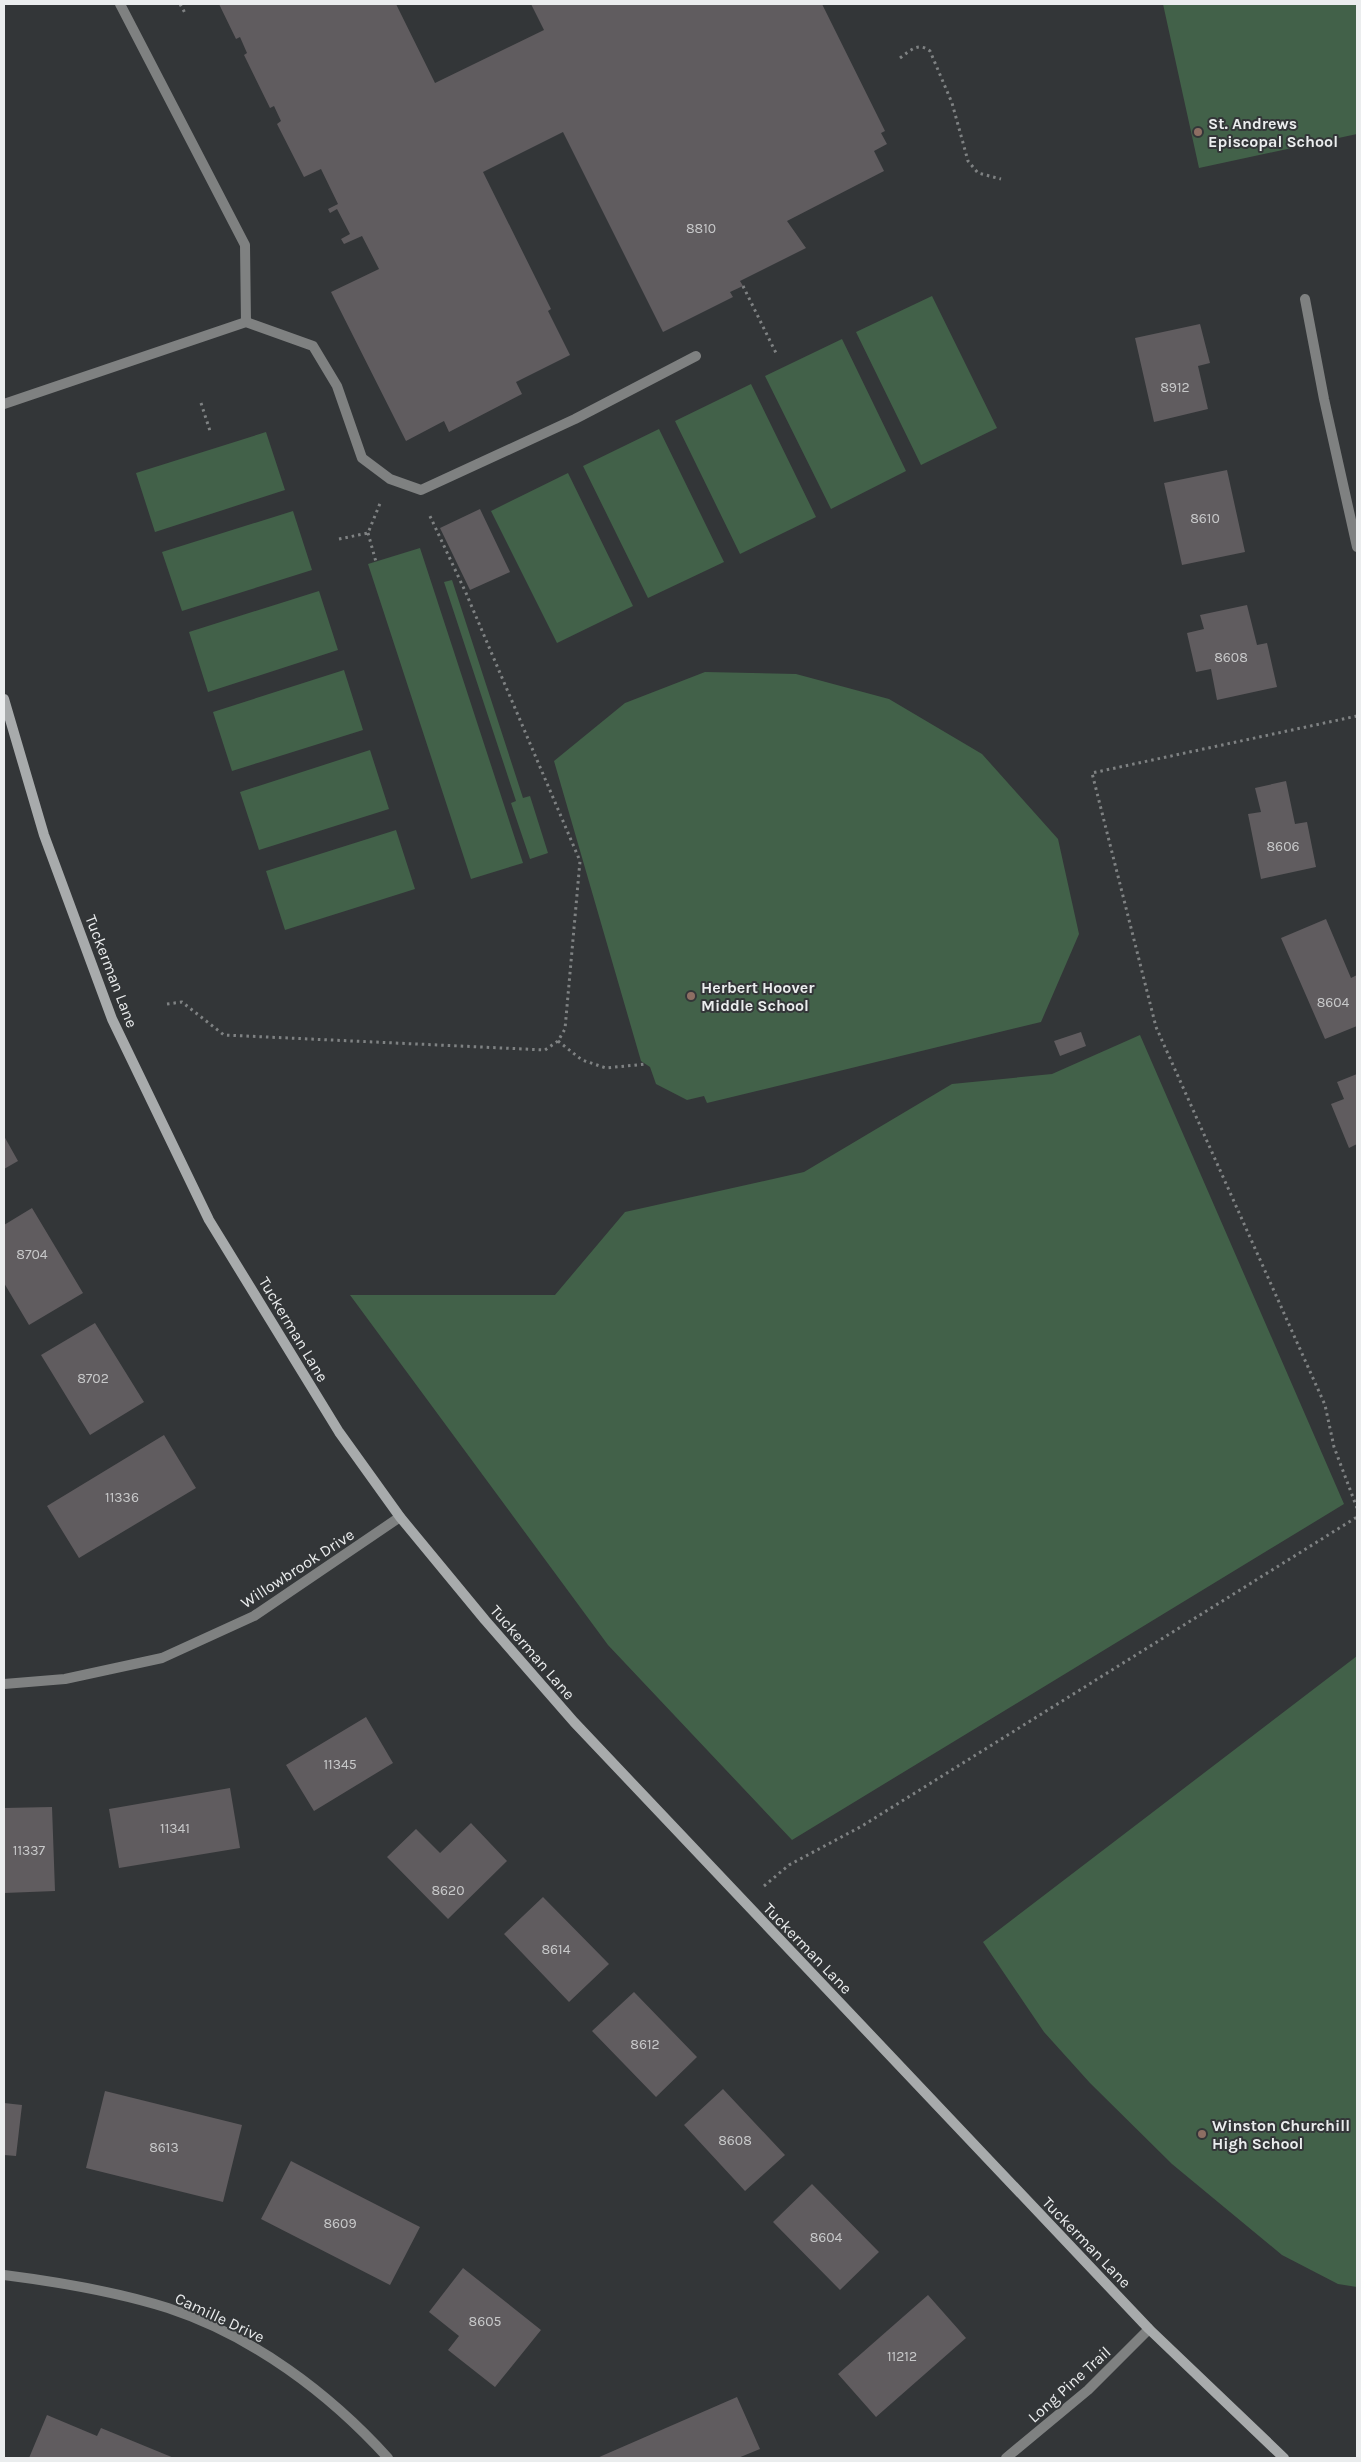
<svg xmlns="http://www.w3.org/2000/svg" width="1361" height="2462" font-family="Karla,sans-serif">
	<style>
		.green { fill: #426149 }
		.building { fill: #605c5f }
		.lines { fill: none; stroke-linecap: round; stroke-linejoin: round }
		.path { stroke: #7f8283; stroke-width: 3; stroke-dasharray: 2.5 4; stroke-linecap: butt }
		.lane { stroke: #7f8181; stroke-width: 10 }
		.street { stroke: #7f8181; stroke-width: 10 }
		.secondary { stroke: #a8abac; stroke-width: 10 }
		.education-dot { fill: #8d6e63; stroke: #333638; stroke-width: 2 }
		.labels { text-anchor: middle; stroke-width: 4; stroke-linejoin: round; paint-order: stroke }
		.number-label { font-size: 14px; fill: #c8c9ca }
		.poi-label { font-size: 16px; font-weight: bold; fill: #ebedee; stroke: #333638; text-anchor: start }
		.street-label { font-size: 16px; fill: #ebedee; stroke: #333638 }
	</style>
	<rect width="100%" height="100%" fill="#333638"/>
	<path class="green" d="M1163,4H1357V134L1199,168Z
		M932,296L997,428L921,465L856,332Z
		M842,339L906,471L831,509L765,376Z
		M751,384L816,517L740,554L675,421Z
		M659,429L724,562L648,598L583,466Z
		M266,432L285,490L155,532L136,473Z
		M568,473L633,606L557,643L491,511Z
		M293,511L312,570L182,611L162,552Z
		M420,548L523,863L471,879L368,564Z
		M452,580L523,798L530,796L548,853L530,859L511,803L516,801L444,582Z
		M319,591L338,650L208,692L189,632Z
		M344,670L363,730L232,771L213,712Z
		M705,672L796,674L889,699L982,754L1058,839L1079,934L1041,1022L707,1103L704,1096L687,1100L656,1084L650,1067L641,1061L554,761L625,703Z
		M370,750L389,809L259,850L240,792Z
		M396,830L415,889L285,930L266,871Z
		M1140,1035L1344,1504L792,1840L608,1645L350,1295H555L625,1212L804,1172L952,1084L1052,1074Z
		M1357,1656V2287L1338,2284L1282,2255L1172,2164L1090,2083L1044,2032L983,1942Z"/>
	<path class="building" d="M219,4H396L435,83L544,30L531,4H822L885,131L881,133L887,144L874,151L884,171L787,221L806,248L740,281L743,286L730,292L733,297L663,332L563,132L483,172L551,309L548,311L570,355L516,382L522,394L449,432L444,421L406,441L331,292L379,269L362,236L344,244L341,239L350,234L337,209L330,213L328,209L338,204L321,169L304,177L277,124L281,121L274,106L270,108L244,55L247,53L240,37L236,39Z
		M1200,324L1210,363L1198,366L1208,409L1154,422L1135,338Z
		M1227,470L1245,552L1182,565L1164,483Z
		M480,509L510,572L470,590L440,528Z
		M1247,605L1257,645L1267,643L1277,687L1217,700L1211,669L1196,672L1187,633L1204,629L1200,615Z
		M1286,781L1295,824L1307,822L1316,867L1261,879L1248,814L1261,812L1255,788Z
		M1326,919L1351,978L1357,975V1026L1325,1039L1281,938Z
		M1081,1032L1086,1046L1060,1056L1054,1041Z
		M1357,1074V1144L1349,1148L1331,1104L1344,1099L1337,1082Z
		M4,1136L18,1161L4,1169Z
		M32,1208L83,1293L29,1325L4,1283V1225Z
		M95,1323L144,1402L90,1435L41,1355Z
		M164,1435L196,1488L79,1558L47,1506Z
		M366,1717L393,1763L314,1811L286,1765Z
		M230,1788L240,1848L119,1868L109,1809Z
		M52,1807L55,1891L4,1893V1808Z
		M471,1823L507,1861L448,1919L387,1857L416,1829L440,1853Z
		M543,1897L609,1964L569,2002L504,1934Z
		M634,1992L697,2057L656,2097L592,2031Z
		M723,2089L785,2155L745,2191L684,2125Z
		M105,2091L242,2125L223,2202L86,2168Z
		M4,2103L22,2105L16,2156L4,2155Z
		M291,2161L420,2227L390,2285L261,2219Z
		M812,2184L879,2252L840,2290L773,2222Z
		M463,2268L541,2330L495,2387L448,2350L459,2336L429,2312Z
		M928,2295L966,2338L876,2417L838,2374Z
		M737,2397L760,2449L738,2458H597Z
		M47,2415L97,2436L101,2428L174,2458H29Z"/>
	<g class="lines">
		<path class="path" d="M180,4L185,13
			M900,58C911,50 918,42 930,51L952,103L968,161L978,173L1001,179
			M743,286L776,353
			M201,403L210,431
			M368,533L376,562
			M339,539L368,533L381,501
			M1357,716L1092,773L1156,1027L1325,1405L1334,1447L1357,1508
			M167,1004L182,1002L224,1035L545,1050L558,1041L565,1029L580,861L466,593L429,514
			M558,1041L582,1060L606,1068L646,1064
			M764,1886L789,1865L862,1826L1357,1517"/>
		<path class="lane" d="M120,4L245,245L246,322
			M4,404L246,322L313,346L337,386L362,458L390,479L421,490L575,419L696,356"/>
		<path class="street" d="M1305,299L1324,399L1357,547
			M4,1684L65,1679L162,1658L254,1616L400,1517
			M4,2275C59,2282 114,2291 168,2308C253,2336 329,2393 388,2458
			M1006,2458L1088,2390L1149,2329"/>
		<path class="secondary" d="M4,699L44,835L112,1019L209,1220L339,1432L400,1517L485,1620L574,1722L1149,2329L1284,2458"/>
	</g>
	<g class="education-dot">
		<circle cx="1198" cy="132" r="5"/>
		<circle cx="691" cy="996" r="5"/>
		<circle cx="1202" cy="2134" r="5"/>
	</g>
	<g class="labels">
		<g class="number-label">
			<text x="701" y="233">8810</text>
			<text x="1175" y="392">8912</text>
			<text x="1205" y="523">8610</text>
			<text x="1231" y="662">8608</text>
			<text x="1283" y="851">8606</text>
			<text x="1333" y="1007">8604</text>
			<text x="32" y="1259">8704</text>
			<text x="93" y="1383">8702</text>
			<text x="122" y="1502">11336</text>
			<text x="340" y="1769">11345</text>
			<text x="175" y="1833">11341</text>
			<text x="29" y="1855">11337</text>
			<text x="448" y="1895">8620</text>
			<text x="556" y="1954">8614</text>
			<text x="645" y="2049">8612</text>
			<text x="735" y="2145">8608</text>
			<text x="164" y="2152">8613</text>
			<text x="340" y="2228">8609</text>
			<text x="826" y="2242">8604</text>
			<text x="485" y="2326">8605</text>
			<text x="902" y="2361">11212</text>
		</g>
		<g class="poi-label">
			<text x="1208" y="129">St. Andrews<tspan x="1208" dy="18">Episcopal School</tspan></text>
			<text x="701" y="993">Herbert Hoover<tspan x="701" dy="18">Middle School</tspan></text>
			<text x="1212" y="2131">Winston Churchill<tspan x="1212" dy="18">High School</tspan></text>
		</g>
		<g class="street-label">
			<text transform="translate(112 971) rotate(69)" y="6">Tuckerman Lane</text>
			<text transform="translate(294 1329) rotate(59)" y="6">Tuckerman Lane</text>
			<text transform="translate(297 1568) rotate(-33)" y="6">Willowbrook Drive</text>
			<text transform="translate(533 1652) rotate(49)" y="6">Tuckerman Lane</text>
			<text transform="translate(808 1948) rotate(46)" y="6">Tuckerman Lane</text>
			<text transform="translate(1087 2242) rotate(46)" y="6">Tuckerman Lane</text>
			<text transform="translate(220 2317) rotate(25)" y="6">Camille Drive</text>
			<text transform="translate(1069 2384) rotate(-42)" y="6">Long Pine Trail</text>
		</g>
	</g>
	<rect width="1361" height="2462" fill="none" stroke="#ebedee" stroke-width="10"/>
</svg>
